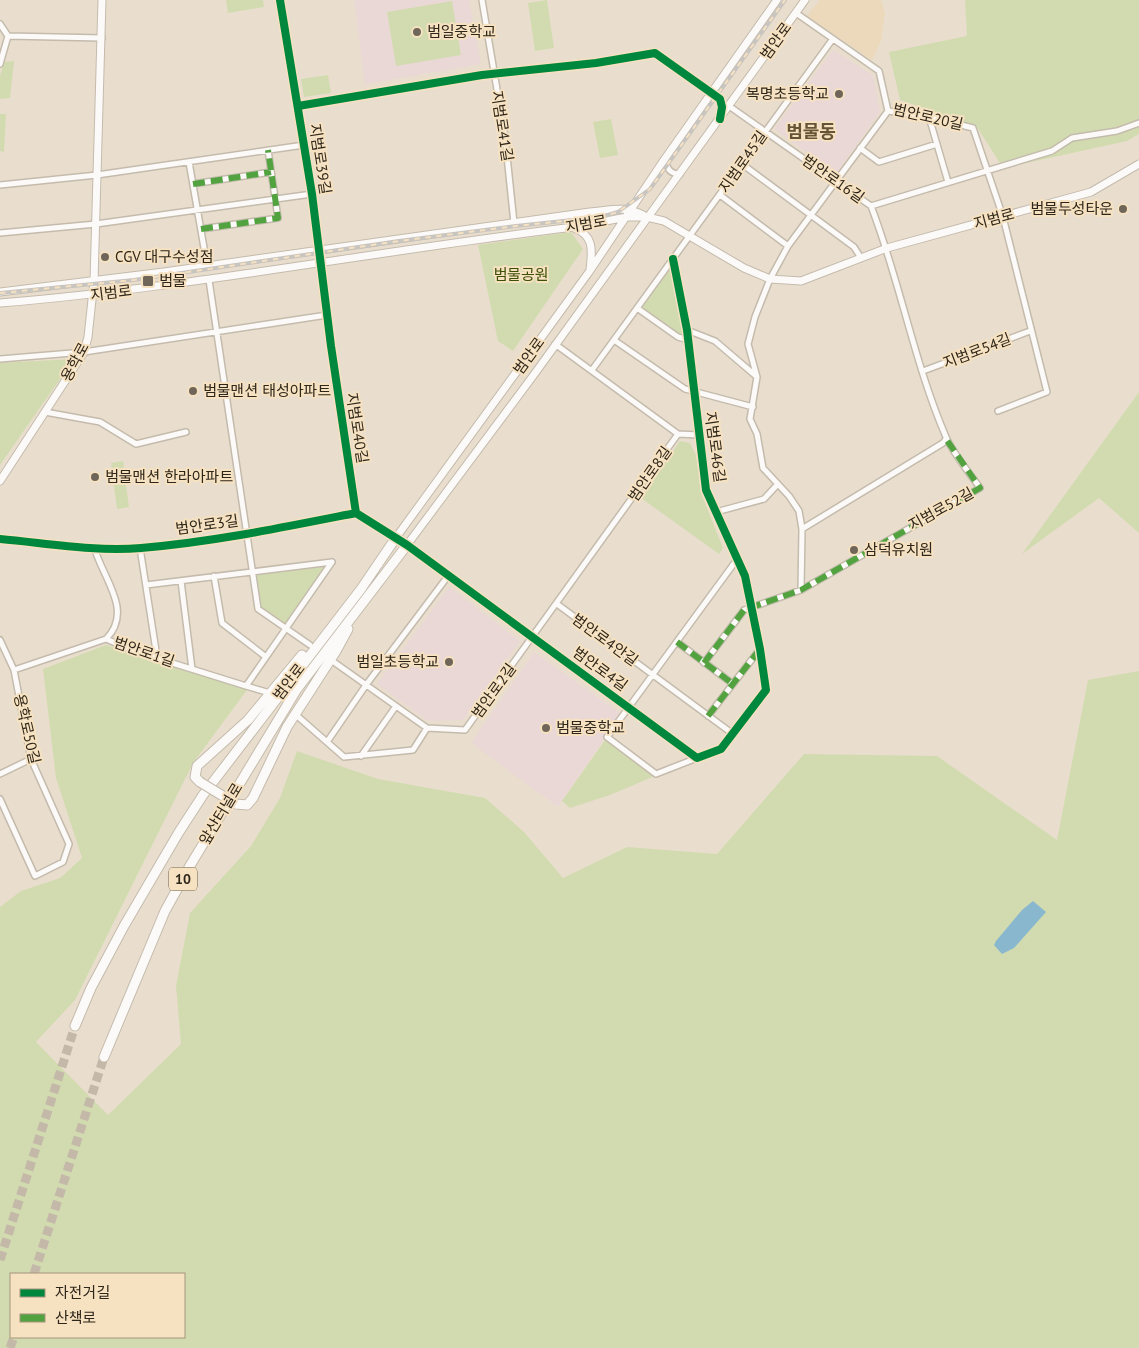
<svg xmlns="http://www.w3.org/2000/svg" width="1139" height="1348" font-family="'PT Sans','Noto Sans KR',sans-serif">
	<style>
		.built { fill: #ecd9bb }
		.education { fill: #ead8d6 }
		.green { fill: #d2dbb0; fill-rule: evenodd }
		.water { fill: #88b7ce }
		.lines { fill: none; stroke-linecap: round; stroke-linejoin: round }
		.highway-tunnel { stroke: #c4b9a9; stroke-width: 9; stroke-dasharray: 9 4.5; stroke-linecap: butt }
		.street-casing { stroke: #c4bbad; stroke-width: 8 }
		.secondary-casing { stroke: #c4bbad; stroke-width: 9 }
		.highway-casing { stroke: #c4bbad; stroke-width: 11 }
		.street { stroke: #fcfaf8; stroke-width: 5 }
		.secondary { stroke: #fcfaf8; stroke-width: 7 }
		.highway { stroke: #fcfaf8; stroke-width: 9 }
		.rail-casing { stroke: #c8c4bf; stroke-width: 4 }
		.rail { stroke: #f6e1c0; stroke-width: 2; stroke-dasharray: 5.5; stroke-linecap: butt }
		.highway-bridge-casing { stroke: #c4bbad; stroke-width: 11; stroke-linecap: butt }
		.highway-bridge { stroke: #fcfaf8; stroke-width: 9 }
		.quiet { stroke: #52a340; stroke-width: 6; stroke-dasharray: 12 6; stroke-linecap: butt }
		.cycleway-casing { stroke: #f6e1c0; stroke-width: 11 }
		.cycleway { stroke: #00873e; stroke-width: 8 }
		.poi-dot { fill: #6f6659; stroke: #f6e1c0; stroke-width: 2 }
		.labels { text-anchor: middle; stroke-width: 4; stroke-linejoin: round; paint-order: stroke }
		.shield { fill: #f6e1c0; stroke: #6a5e4c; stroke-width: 1 }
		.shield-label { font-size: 14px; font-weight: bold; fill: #2e261a }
		.poi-label { font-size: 15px; fill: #2e261a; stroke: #f6e1c0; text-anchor: start }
		.street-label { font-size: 15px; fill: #2e261a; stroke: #f6e1c0 }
		.park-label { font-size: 15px; fill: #3c5005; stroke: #f6e1c0 }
		.quarter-label { font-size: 18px; font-weight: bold; fill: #665436; stroke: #f6e1c0 }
	</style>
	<rect width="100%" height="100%" fill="#e9decd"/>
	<path class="built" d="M820,0H881L885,13L881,41L872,60L807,16Z"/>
	<path class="education" d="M354,0H469L481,64L365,84Z
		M833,50L873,75L880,112L836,174L774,129Z
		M449,587L520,641L463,720L428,721L377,684Z
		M534,652L621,714L558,807L471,743Z"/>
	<path class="green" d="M226,0H263L264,7L228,13Z
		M547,0L554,48L535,51L528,3Z
		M965,0H1139V134L1127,141L1003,168L977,127L900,100L889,52L967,36Z
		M452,1L461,55L396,66L387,12Z
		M14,61L10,98L0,99V76L4,62Z
		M328,75L331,93L304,97L301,79Z
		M0,114H6L4,152L0,151Z
		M611,119L618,155L600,158L593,122Z
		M571,232L583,249L513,351L498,341L478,245Z
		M673,262L683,334L680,336L639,308Z
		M74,359L0,465V363Z
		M1139,392V533L1099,498L1022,554Z
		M680,441L690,443L696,455L701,493L723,548L719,554L641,498Z
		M123,461L129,507L117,509L111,463Z
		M323,567L325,568L286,624L260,607L256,574Z
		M106,645L247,690L193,763L75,1000L36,1042L108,1115L181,1044L176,986L190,913L251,846L280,798L297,751L378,779L485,798L524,832L563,878L627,847L717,854L804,754L937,756L1057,840L1088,680L1139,671V1348H0V907L21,891L60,878L82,858L56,778L43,669ZM11,1274H184V1337H11Z
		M605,740L655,776L610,795L570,808L562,801Z"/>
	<path class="water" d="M1033,901L1046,912L1014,948L1002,954L994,945L996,941L1022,910Z"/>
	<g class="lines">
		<path class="highway-tunnel" d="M0,1260L75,1026
			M34,1274L104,1057
			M10,1348L14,1337"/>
		<defs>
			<path id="street" d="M280,0L312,194L331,346L356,513
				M482,0L505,137L514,223
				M796,13L879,71L888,111
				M0,24L8,36L0,64
				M8,36L102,38
				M298,106L482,75L596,63L655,53L712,92C719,99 723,103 721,114
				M729,106L871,206L1052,151L1072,138L1117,131L1139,123
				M888,111L929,117L973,128L1003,217L1047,392L998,411
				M929,117L948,182
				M860,148L879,162L937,144
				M664,160C668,168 669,174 680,174
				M189,162L207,265
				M742,164L854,247L861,258
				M193,184L271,172
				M0,185L97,175L304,145
				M720,195L788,246
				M201,229L278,218L268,150
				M0,233L96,224L312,194
				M209,280L258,609L310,645
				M637,308L678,337L688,340
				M687,330L715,341L756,376
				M614,340L685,389L753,407
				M555,344L678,434
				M0,359L84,352L327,315
				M592,370L832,40
				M923,371L1030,331
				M45,412L100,422L136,444L186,432
				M678,434L699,435
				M716,512L764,499L777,485
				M802,529L943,443L946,439
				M407,545L697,758L721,749L766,690L760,649L745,576L706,490L687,330L673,259
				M94,547C103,579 134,611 106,639
				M140,548L157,657
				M214,576L222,623L266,657
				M181,581L192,669
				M146,585L332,562
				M801,590L802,529L799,511L789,496L763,468L757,434L750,419L757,377L748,344L755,317L770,279L788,246L888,111
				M557,604L733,734
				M0,640L14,670L31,759L69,844L63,862L35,876L0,799
				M677,642L733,684
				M331,660L427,728L465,730L678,434
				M704,663L744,610L801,590L980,488C969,472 954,455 946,437C914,363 900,281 871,206
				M14,670L106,639L137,652L246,686
				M270,693L246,686L332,562
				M295,714L344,757L413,750L427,728
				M708,716L760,649
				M327,742L366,685L448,576
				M361,756L396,706
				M697,758L656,774L607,737L738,558
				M0,774L31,759"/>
			<path id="secondary" d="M574,228C595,236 592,251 590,270
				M0,292L164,272L590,212C612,210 625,205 645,216
				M0,303C193,287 382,250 574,227L627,217H647L664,221L744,268L770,279L801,281L887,248L1091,192L1139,164
				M0,481L84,352L88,337L94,281L102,0
				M0,539C46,543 95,552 141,548C213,542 285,527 356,513L407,545L533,376L805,0
				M395,539L589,272L664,160L777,0"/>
			<path id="highway" d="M200,782L195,777L197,766L248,720L302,655
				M236,804L247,805L253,798L287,727L336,651L348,629
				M75,1026L91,988L124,926L179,832L203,795L361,589L395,539
				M104,1057L165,911L191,864L297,689L407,545"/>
		</defs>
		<use href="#street" class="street-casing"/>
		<use href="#secondary" class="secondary-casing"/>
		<use href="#highway" class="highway-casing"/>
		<use href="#street" class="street"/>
		<use href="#secondary" class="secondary"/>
		<use href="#highway" class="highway"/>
		<defs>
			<path id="rail" d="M0,293L134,280L399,241L516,226L601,217L618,212L650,189L785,0"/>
		</defs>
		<use href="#rail" class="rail-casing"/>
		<use href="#rail" class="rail"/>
		<defs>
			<path id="highway-bridge" d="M200,782L236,804"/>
		</defs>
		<use href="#highway-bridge" class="highway-bridge-casing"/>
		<use href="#highway-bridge" class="highway-bridge"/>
		<path class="quiet" d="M193,184L271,172
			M201,229L278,218L268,150
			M677,642L733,684
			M704,663L744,610L801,590L980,488L946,439
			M708,716L760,649"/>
		<defs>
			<path id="cycleway" d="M280,0L312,194L331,346L356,513
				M298,106L482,75L596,63L655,53L720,99L722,107L720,119
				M0,539C46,543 95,552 141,548C213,542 285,527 356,513L407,545L697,758L721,749L766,690L760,649L745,576L706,490L687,330L673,259"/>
		</defs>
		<use href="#cycleway" class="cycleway-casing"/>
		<use href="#cycleway" class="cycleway"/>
	</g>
	<g class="poi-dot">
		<circle cx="417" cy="32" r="5"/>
		<circle cx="839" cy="94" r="5"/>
		<circle cx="1123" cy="209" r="5"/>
		<circle cx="105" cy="257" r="5"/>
		<rect x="142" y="275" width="12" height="12" rx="2.5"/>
		<circle cx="193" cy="391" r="5"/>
		<circle cx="95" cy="477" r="5"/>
		<circle cx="854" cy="550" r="5"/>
		<circle cx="449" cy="662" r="5"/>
		<circle cx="546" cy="728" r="5"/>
	</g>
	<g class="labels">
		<rect class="shield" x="169" y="867.5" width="28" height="23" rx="4"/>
		<g class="shield-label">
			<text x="183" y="884">10</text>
		</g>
		<g class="poi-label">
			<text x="427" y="37">범일중학교</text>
			<text x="829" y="99" text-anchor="end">복명초등학교</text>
			<text x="1113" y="214" text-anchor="end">범물두성타운</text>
			<text x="115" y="262">CGV 대구수성점</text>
			<text x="159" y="286">범물</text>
			<text x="203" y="396">범물맨션 태성아파트</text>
			<text x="105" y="482">범물맨션 한라아파트</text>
			<text x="864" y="555">삼덕유치원</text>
			<text x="439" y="667" text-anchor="end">범일초등학교</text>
			<text x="556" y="733">범물중학교</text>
		</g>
		<g class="street-label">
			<text transform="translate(776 41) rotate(-54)" y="5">범안로</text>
			<text transform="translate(928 117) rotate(13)" y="5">범안로20길</text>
			<text transform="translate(502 126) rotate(81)" y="5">지범로41길</text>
			<text transform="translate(320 159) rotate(81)" y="5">지범로39길</text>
			<text transform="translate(743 162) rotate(-55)" y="5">지범로45길</text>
			<text transform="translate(833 179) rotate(35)" y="5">범안로16길</text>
			<text transform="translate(994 219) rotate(-15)" y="5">지범로</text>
			<text transform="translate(586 224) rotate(-10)" y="5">지범로</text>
			<text transform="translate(111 293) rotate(-7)" y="5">지범로</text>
			<text transform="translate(977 351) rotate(-21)" y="5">지범로54길</text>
			<text transform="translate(529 356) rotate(-54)" y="5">범안로</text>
			<text transform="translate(75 362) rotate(-62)" y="5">용학로</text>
			<text transform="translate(357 428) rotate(81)" y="5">지범로40길</text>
			<text transform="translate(715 447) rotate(82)" y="5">지범로46길</text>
			<text transform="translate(650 474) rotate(-55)" y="5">범안로8길</text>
			<text transform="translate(941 509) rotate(-29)" y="5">지범로52길</text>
			<text transform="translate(207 525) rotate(-8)" y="5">범안로3길</text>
			<text transform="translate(605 640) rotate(36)" y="5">범안로4안길</text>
			<text transform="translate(144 652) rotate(19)" y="5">범안로1길</text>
			<text transform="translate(600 669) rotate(36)" y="5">범안로4길</text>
			<text transform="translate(289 682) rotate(-53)" y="5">범안로</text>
			<text transform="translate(494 691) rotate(-54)" y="5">범안로2길</text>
			<text transform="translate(27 729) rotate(77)" y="5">용학로50길</text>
			<text transform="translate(221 814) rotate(-59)" y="5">앞산터널로</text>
		</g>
		<g class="park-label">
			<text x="521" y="280">범물공원</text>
		</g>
		<g class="quarter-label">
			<text x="811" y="138">범물동</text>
		</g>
	</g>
	<rect x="10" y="1273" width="175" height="65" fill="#f6e1c0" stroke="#a6967e"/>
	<rect x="20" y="1289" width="25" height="8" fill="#00873e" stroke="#a6967e"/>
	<text x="55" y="1298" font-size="15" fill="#2e261a">자전거길</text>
	<rect x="20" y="1314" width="25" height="8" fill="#52a340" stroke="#a6967e"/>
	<text x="55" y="1323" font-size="15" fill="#2e261a">산책로</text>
</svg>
